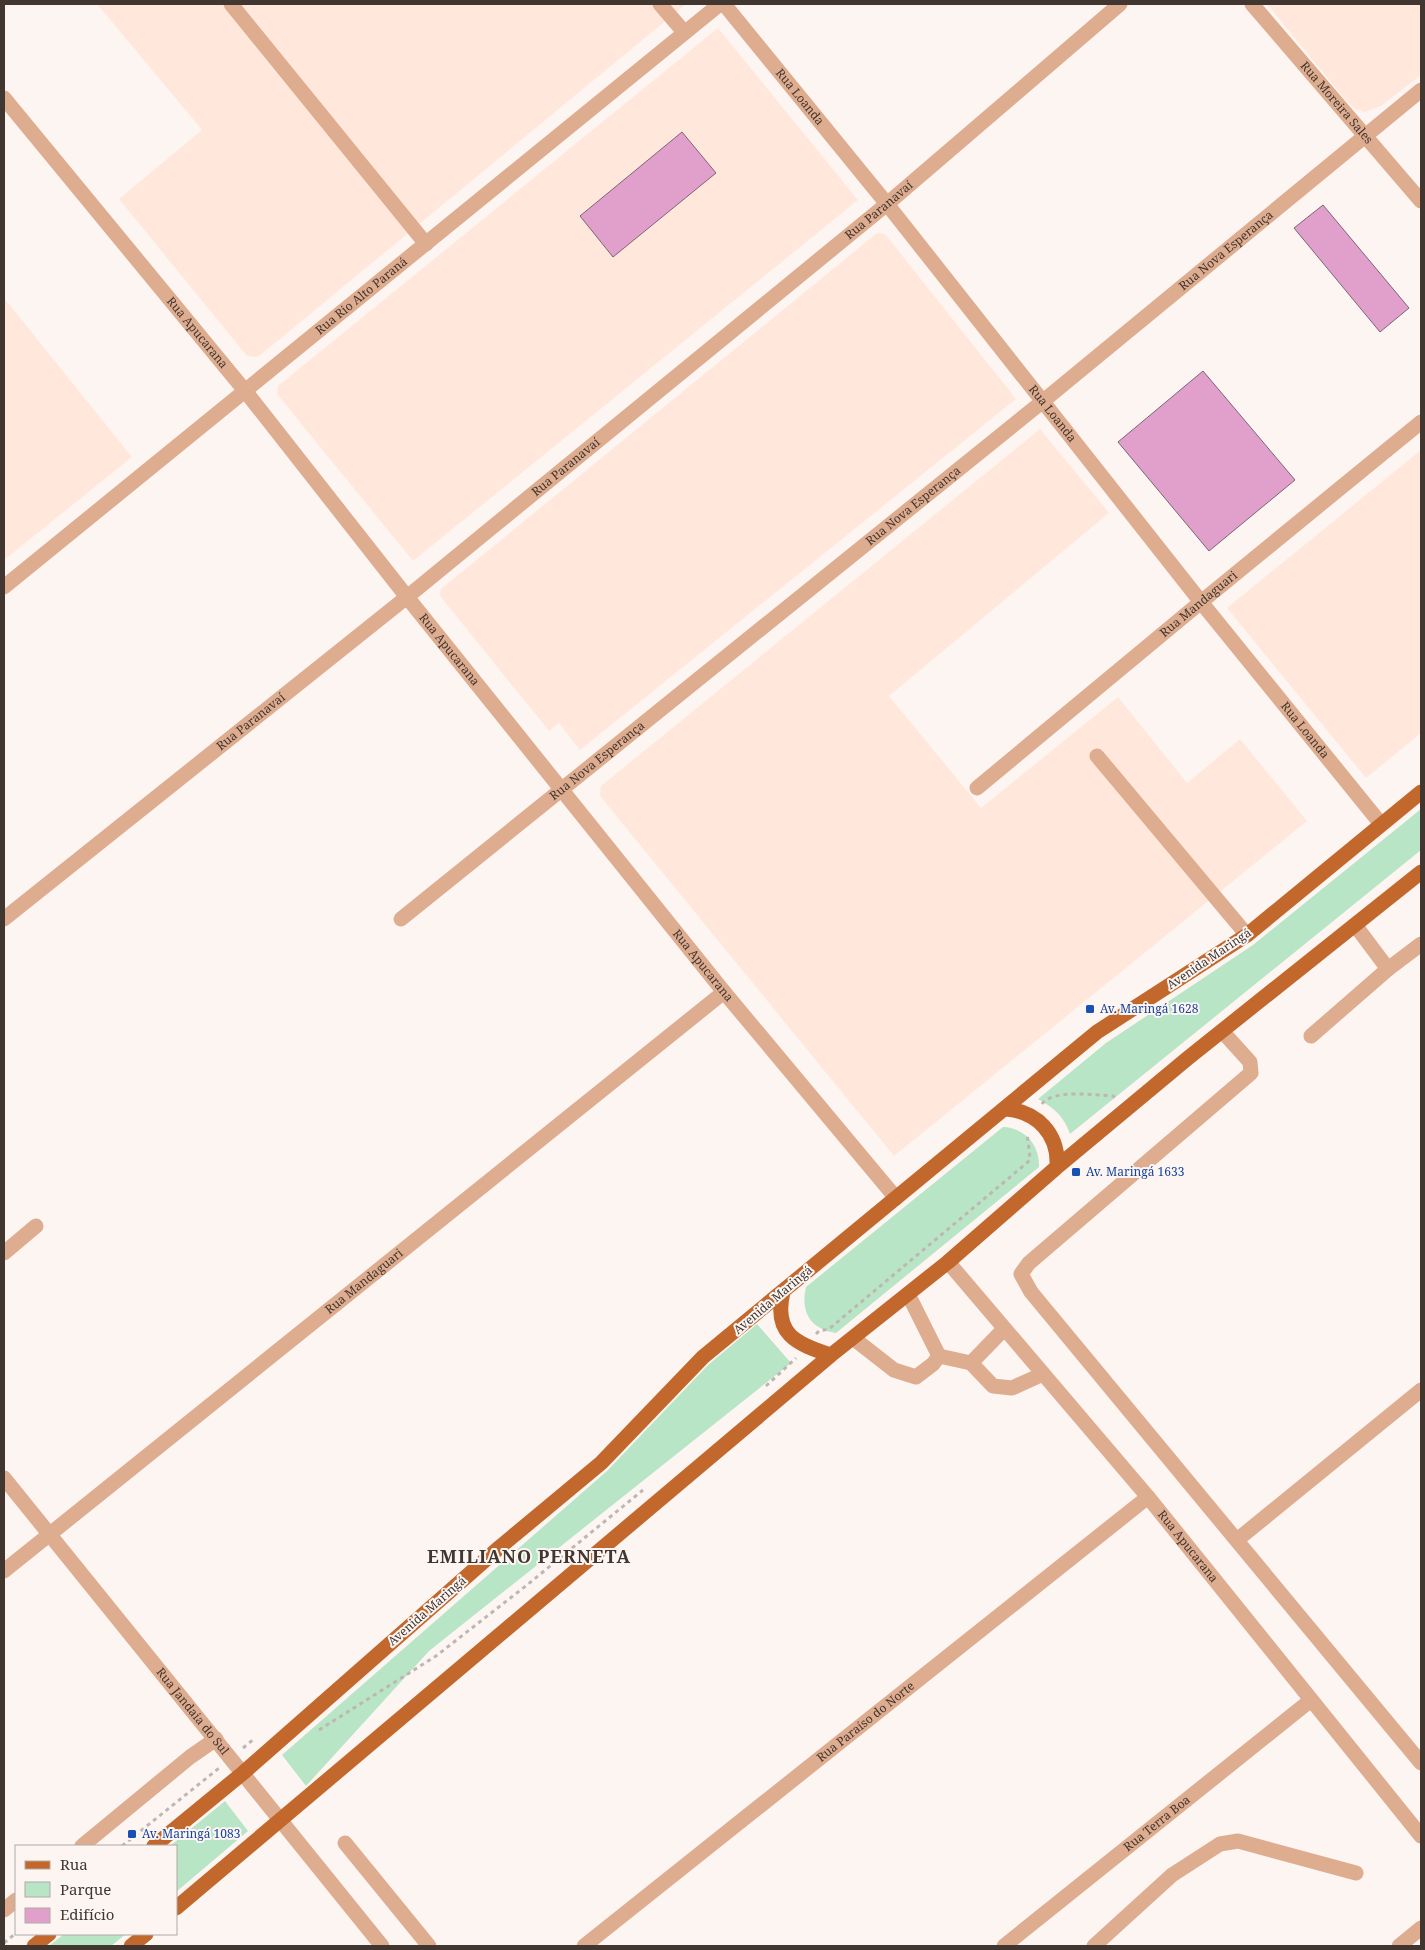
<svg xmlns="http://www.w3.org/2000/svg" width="1425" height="1950" font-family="'Noto Serif',serif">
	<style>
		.industrial { fill: #ffe8db }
		.green { fill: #b7e5c6 }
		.building { fill: #e19fcc; stroke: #7d6474 }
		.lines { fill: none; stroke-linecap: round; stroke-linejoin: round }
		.path { stroke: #bfb6b2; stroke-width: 3; stroke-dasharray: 4 4; stroke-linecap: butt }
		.minor { stroke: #deac8f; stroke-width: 15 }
		.major { stroke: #c2682d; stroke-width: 15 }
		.transit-dot { fill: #1a4fb4; stroke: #fcf5f2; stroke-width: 2 }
		.labels { text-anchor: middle; stroke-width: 4; stroke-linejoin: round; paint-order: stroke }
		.street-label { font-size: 12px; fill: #423630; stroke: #fcf5f2 }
		.transit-label { font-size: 12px; fill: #164399; stroke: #fcf5f2; text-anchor: start }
		.district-label { font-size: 18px; font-weight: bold; letter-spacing: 1px; fill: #423630; stroke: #fcf5f2 }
	</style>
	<rect width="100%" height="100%" fill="#fcf5f2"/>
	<path class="industrial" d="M97,4H686L258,357L247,356L119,199L202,130Z
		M1267,4H1421V75L1381,106L1365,112L1355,109L1343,97Z
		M718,28L858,200L413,561L277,394L278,386Z
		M877,233L885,234L1016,399L580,750L559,723L549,731L440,596L441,589Z
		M4,298L132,457L4,560Z
		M1040,429L1109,513L889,696L981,808L1118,697L1187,783L1240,739L1307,821L894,1156L600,796L601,786Z
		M1421,450V733L1366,778L1227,608Z"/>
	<path class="green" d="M1421,809V850L1070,1134C1064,1116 1054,1108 1038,1099L1106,1043L1253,945Z
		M1003,1127C1025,1128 1040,1145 1039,1167L836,1333C811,1329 800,1313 806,1287Z
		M757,1324L791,1363L429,1651L306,1786L282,1755L607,1471L708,1365Z
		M225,1801L248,1831L176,1892V1846H170Z
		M64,1934H126L111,1946H49Z"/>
	<path class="building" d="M682,132L716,173L613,257L580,216Z
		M1323,205L1409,308L1380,332L1294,228Z
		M1203,371L1295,480L1209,551L1118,442Z"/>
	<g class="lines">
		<path class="path" d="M1042,1104C1052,1089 1096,1095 1113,1096L1116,1098
			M816,1334L819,1331L829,1329L1028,1162L1030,1158L1027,1133
			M766,1386L796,1358
			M319,1730L436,1656L527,1585L643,1490
			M243,1748L254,1739
			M122,1846L219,1768
			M4,1943L16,1933"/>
		<g class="minor">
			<path d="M231,4L426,244"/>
			<path d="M660,4L684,32"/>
			<path id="s1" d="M724,4L887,204L1201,602L1381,824"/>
			<path id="s2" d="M1252,4L1421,201"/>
			<path id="s3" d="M4,98L246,392L407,597L724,992L896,1198"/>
			<path id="s4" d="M4,587L720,4"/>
			<path d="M1097,756L1247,935"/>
			<path id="s5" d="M977,788L1201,602L1421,422"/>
			<path id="s6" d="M4,919L407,597L887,204L1120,4"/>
			<path id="s7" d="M401,919L1042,402L1421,90"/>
			<path d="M1355,925L1388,969L1421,944"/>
			<path d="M1222,1031L1250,1062L1251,1073L1029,1263L1021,1274L1031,1292L1421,1763"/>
			<path d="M1311,1036L1388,969"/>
			<path d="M4,1253L36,1226"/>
			<path id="s8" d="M948,1262L1148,1497L1421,1836"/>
			<path d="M853,1338L894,1370L916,1377L933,1364L939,1356L908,1294"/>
			<path d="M939,1356L971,1363L1004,1329"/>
			<path d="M971,1363L993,1386L1012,1388L1043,1374"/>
			<path id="s9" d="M4,1478L382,1946"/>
			<path d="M1237,1540L1421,1390"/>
			<path id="s10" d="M4,1571L724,992"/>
			<path d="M345,1843L429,1946"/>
			<path d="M82,1846L190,1757L216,1739"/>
			<path d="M4,1910L16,1900"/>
			<path id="s11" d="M584,1946L1148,1497"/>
			<path id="s12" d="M1004,1946L1311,1700"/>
			<path d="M1094,1946L1172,1875L1220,1844L1238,1841L1356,1873"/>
			<path d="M1399,1946L1421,1928"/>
		</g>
		<path class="major" d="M1005,1109C1037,1111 1059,1134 1057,1167
			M783,1292C773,1334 796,1344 831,1355
			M154,1846L243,1773L500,1547L601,1463L703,1357L1097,1032L1247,935L1421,792
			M176,1908L831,1355L948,1262L1057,1167L1188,1058L1421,872
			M34,1946L49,1934
			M131,1946L146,1934"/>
	</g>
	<g class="transit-dot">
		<rect x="1085" y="1004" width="10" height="10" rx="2.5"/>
		<rect x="1071" y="1167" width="10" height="10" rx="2.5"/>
		<rect x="127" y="1829" width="10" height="10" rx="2.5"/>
	</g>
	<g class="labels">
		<g class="street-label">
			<text dy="4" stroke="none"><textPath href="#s1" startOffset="120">Rua Loanda</textPath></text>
			<text dy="4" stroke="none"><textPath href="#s2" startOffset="130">Rua Moreira Sales</textPath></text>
			<text dy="4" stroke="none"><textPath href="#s6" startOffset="1126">Rua Paranavaí</textPath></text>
			<text dy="4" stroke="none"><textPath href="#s7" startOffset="1062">Rua Nova Esperança</textPath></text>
			<text dy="4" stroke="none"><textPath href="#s4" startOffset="461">Rua Rio Alto Paraná</textPath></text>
			<text dy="4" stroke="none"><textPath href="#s3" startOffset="304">Rua Apucarana</textPath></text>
			<text dy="4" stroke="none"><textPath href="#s1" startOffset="525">Rua Loanda</textPath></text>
			<text dy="4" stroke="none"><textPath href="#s6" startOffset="721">Rua Paranavaí</textPath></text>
			<text dy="4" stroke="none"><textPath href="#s7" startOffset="658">Rua Nova Esperança</textPath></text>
			<text dy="4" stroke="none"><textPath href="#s5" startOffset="288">Rua Mandaguari</textPath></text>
			<text dy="4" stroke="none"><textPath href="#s3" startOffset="709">Rua Apucarana</textPath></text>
			<text dy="4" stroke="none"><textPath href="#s6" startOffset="316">Rua Paranavaí</textPath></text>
			<text dy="4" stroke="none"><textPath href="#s1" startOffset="930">Rua Loanda</textPath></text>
			<text dy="4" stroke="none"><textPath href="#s7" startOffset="252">Rua Nova Esperança</textPath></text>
			<text transform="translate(1209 959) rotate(-34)" y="4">Avenida Maringá</text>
			<text dy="4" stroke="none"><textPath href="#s3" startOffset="1114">Rua Apucarana</textPath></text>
			<text dy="4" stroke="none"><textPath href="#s10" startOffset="462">Rua Mandaguari</textPath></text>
			<text transform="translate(773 1300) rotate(-40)" y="4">Avenida Maringá</text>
			<text dy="4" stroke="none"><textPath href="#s8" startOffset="372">Rua Apucarana</textPath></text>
			<text transform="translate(427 1611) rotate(-41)" y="4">Avenida Maringá</text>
			<text dy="4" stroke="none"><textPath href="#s9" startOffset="300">Rua Jandaia do Sul</textPath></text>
			<text dy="4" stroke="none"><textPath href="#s11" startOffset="360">Rua Paraíso do Norte</textPath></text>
			<text dy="4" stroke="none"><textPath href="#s12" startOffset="196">Rua Terra Boa</textPath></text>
		</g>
		<g class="transit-label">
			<text x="1100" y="1013">Av. Maringá 1628</text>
			<text x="1086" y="1176">Av. Maringá 1633</text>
			<text x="142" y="1838">Av. Maringá 1083</text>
		</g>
		<g class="district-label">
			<text x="529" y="1563">EMILIANO PERNETA</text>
		</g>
	</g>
	<rect width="1425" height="1950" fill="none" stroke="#423630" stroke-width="10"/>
	<rect x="15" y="1845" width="162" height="90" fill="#fcf5f2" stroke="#b2a9a4"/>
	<rect x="25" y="1861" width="25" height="8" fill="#c2682d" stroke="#b2a9a4"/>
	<text x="60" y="1870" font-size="15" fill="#423630">Rua</text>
	<rect x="25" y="1882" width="25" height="15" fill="#b7e5c6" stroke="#b2a9a4"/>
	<text x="60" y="1895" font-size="15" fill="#423630">Parque</text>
	<rect x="25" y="1908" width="25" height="15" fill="#e19fcc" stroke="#b2a9a4"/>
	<text x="60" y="1920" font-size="15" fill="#423630">Edifício</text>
</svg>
